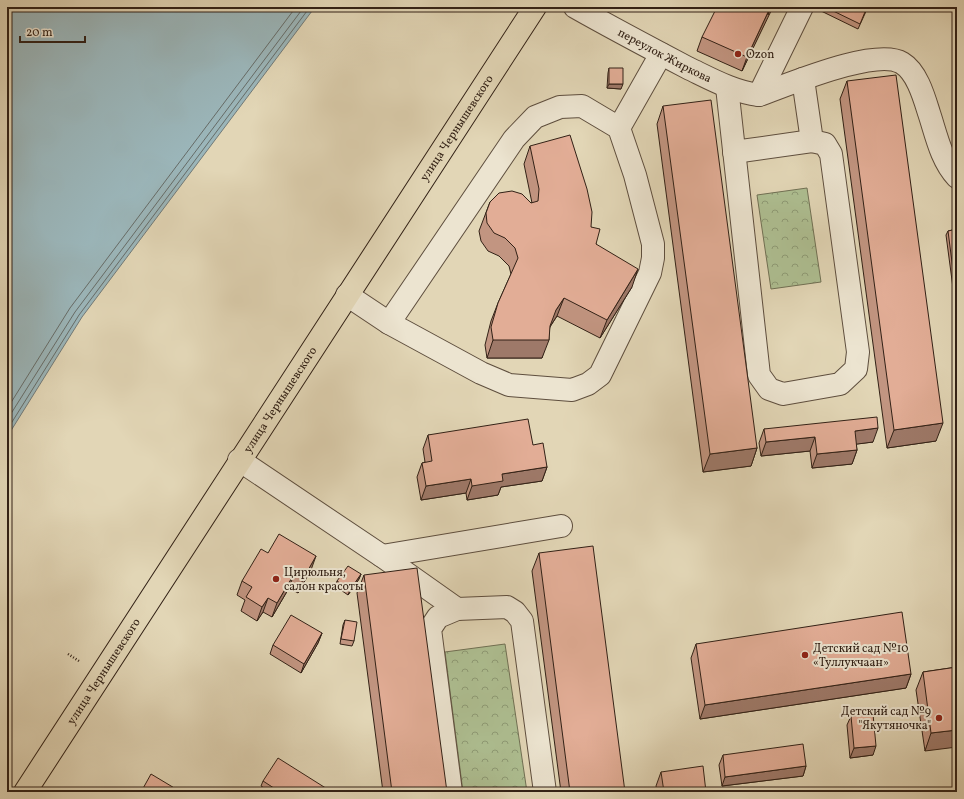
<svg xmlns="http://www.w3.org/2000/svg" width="964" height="799" font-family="Vollkorn,serif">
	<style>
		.forest { fill: url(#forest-crowns); stroke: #707054 }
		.water { fill: #9bb6ba; stroke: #717a78 }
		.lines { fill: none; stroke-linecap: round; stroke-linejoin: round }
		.shore { stroke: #666c68; stroke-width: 1 }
		.minor-casing { stroke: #5e4e3e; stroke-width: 24 }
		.major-casing { stroke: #322116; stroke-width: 24 }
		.path { stroke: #322116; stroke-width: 2.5; stroke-dasharray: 1 2; stroke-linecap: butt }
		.minor { stroke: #ece4d0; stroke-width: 22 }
		.major { stroke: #e2d6b6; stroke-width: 22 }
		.wall { fill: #c29581; stroke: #322116 }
		.shaded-wall { fill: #9e7969; stroke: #322116 }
		.building { fill: #e2ad96; stroke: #322116 }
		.poi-dot { fill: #8f2418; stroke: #ece4d0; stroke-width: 1.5 }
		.labels { text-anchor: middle; stroke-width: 4; stroke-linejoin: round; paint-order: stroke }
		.poi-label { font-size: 12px; fill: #322116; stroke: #ece4d0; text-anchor: start }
		.street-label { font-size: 12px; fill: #322116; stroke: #ece4d0 }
	</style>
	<defs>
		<pattern id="forest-crowns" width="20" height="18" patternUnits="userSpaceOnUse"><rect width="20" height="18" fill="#aebf92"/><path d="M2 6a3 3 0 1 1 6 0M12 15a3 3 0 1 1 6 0" fill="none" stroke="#8e9b76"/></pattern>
	</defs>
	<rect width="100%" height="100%" fill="#e2d6b6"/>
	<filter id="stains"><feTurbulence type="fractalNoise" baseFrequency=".005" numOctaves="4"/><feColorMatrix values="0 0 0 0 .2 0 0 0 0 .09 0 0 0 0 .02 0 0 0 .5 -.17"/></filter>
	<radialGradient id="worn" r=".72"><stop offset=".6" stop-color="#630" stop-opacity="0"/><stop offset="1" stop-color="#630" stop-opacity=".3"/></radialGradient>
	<path class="forest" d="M807,188L821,282L771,289L757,195Z
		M505,644L527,792H463L445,652Z"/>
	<path class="water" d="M7,7H315L82,317L7,437Z"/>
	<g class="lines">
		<path class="shore" d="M7,409L70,308L296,7
			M7,420L75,312L304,7
			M7,430L79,315L310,7"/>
		<defs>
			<g id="minor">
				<path id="s1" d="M575,7C612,28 650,48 688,68C711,79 734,92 759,95C788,85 876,47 902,63C917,72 924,97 929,113C936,134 941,160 957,177"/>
				<path d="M727,87L759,375L769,389L783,394L840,384L856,369L858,352L831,154L825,144L812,141L803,79"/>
				<path d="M759,95L802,7"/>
				<path d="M619,128L582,106L560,107L535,117L514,139L389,323L481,373L509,385L572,390L588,384L600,375L650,273L653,258V244L635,175L619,128L661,54"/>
				<path d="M734,152L812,141"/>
				<path d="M347,295L389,323"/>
				<path d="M239,460L382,556L457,609"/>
				<path d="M382,556L561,526"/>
				<path d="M451,792L430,629L438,617L457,609L507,607L515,612L522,621L545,792"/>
			</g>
			<g id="major">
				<path id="s2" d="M25,792L535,7"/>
			</g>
		</defs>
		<use href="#minor" class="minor-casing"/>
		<use href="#major" class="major-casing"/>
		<path class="path" d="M68,654L79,661"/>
		<use href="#minor" class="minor"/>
		<use href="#major" class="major"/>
	</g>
	<path class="wall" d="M818,7H868L858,29L817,9Z
		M764,24L742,71L697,51L702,37Z
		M609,68L621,89L607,88L608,73Z
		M847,81L936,441L887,448L840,99Z
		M663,106L757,448L751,466L703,472L657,124Z
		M530,146L591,227L596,244L632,287L600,338L557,316L550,327L542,358H487L485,345L491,321L498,303L511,274L509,266L499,256L488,251L481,241L479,231L490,202L532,203L524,164Z
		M957,229V318L946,235L948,231Z
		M764,429L873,442L856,444L857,450L852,464L812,468L810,451L761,456L759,443Z
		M428,435L533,445L547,467L542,481L501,487L498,495L467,500L466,493L421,500L417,477L422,463L425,462L423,449Z
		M268,553L311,570L298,593L289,588L272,617L263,612L257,621L241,611L245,600L237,595L242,581Z
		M539,553L625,792H561L532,571Z
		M361,574L359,579L348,595L335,586L337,581Z
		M364,575L447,792H383L357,593Z
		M345,620L354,641L352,646L340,644L343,625Z
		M322,633L318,643L301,673L270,654L273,645Z
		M696,644L911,674L906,688L700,719L691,658Z
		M957,667L925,751L916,690L923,672Z
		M851,716L873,755L850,758L847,725Z
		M723,755L806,766L803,776L722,786L719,765Z
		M661,772L706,792H657L656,786Z
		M263,781L332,792H271L261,786Z"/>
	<path class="shaded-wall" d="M771,7H773L742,71L747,57L769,10Z
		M609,84H623L621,89L607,88Z
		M638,269L632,287L600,338L607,320Z
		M564,298L557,316L549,328V340L542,358H487L493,340L556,310Z
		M943,423L936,441L887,448L894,430Z
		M878,428L873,442L850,445L855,431Z
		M815,437L810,451L761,456L766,442Z
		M757,448L751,466L703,472L710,454Z
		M857,450L852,464L812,468L817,454Z
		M547,467L542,481L501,487L498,495L467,500L472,486L502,474Z
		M471,479L466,493L421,500L426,486Z
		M316,556L311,570L298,593L303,579Z
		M294,574L289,588L272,617L277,603Z
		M361,574L359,579L348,595L350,590Z
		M268,598L263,612L257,621L262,607Z
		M322,633L318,643L301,673L304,664Z
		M911,674L906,688L700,719L705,705Z
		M957,730V747L925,751L931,733Z
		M876,746L873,755L850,758L854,748Z
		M806,766L803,776L722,786L725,777Z"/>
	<path class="building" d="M717,7H763L769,10L747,57L702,37Z
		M763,7H771L768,15L769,10Z
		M825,7H867L860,24Z
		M609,68H623V84H609Z
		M896,75L943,423L894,430L847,81Z
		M711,100L757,448L710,454L663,106Z
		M570,135L587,189L592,212L591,227L600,229L596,244L638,269L607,320L564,298L556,310L550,326L549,340H493L491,327L498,303L518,258L515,248L505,238L494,233L487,223L486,213L490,202L499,193L512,191L522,194L531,203L538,201L539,189L530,146Z
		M957,229V301L948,231Z
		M877,417L878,428L855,431L857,450L817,454L815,437L766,442L764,429Z
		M528,419L533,445L543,443L547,467L502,474L503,481L472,486L471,479L426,486L422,463L432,461L428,435Z
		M279,534L316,556L303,579L294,574L277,603L268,598L262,607L246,597L252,587L242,581L261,549L268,553Z
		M593,546L625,792H570L539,553Z
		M348,566L361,574L350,590L337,581Z
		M417,568L447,792H392L364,575Z
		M902,612L911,674L705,705L696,644Z
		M291,615L322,633L304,664L273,645Z
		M345,620L357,622L354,641L341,639Z
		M957,667V730L931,733L923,672Z
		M873,714L876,746L854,748L851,716Z
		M803,744L806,766L725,777L723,755Z
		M278,758L332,792H280L263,781Z
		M703,766L706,792H664L661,772Z
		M151,774L181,792H141Z"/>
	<g class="poi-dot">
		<circle cx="738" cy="54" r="4"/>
		<circle cx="276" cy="579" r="4"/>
		<circle cx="805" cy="655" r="4"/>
		<circle cx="939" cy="718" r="4"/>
	</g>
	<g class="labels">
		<g class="poi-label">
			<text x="746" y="58">Ozon</text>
			<text x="284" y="576">Цирюльня,<tspan x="284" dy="14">салон красоты</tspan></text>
			<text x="813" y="652">Детский сад №10<tspan x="813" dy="14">«Туллукчаан»</tspan></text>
			<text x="931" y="715" text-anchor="end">Детский сад №9<tspan x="931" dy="14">"Якутяночка"</tspan></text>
		</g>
		<g class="street-label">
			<text dy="4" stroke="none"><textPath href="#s1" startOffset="102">переулок Жиркова</textPath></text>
			<text dy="4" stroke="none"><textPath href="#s2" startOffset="792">улица Чернышевского</textPath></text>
			<text dy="4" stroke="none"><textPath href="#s2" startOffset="468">улица Чернышевского</textPath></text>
			<text dy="4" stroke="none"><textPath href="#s2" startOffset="144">улица Чернышевского</textPath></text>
		</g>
	</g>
	<rect width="964" height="799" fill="none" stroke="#e2d6b6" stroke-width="24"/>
	<rect x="8" y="8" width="948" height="783" fill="none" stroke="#322116" stroke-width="2"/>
	<rect x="12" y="12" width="940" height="775" fill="none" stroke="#322116"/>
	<path d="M20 36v6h65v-6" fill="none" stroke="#322116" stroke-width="2"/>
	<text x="26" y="36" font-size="12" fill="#322116" stroke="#ece4d0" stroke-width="3" paint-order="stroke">20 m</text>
	<rect width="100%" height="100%" filter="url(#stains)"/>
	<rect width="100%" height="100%" fill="url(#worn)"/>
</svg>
